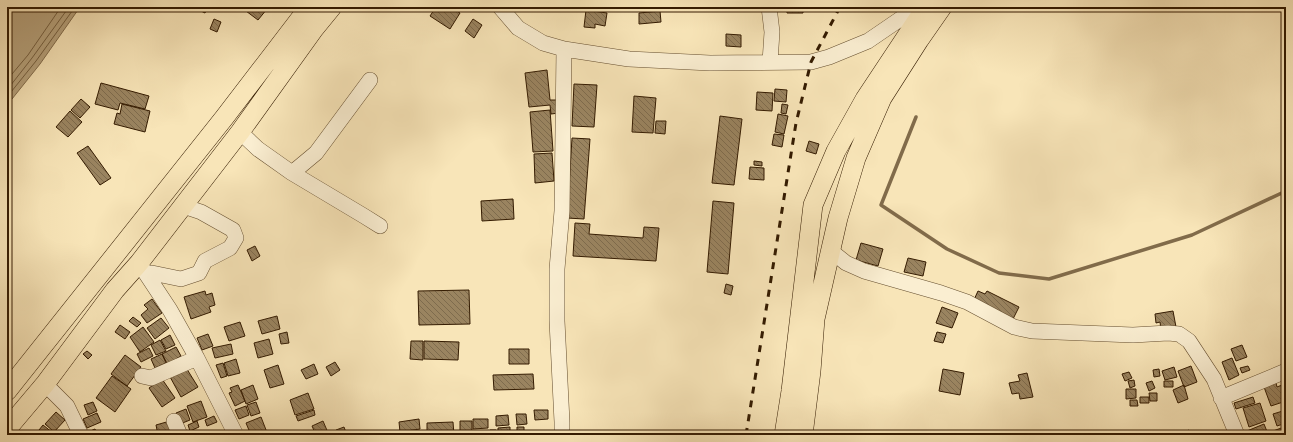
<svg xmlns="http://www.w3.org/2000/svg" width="1293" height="442" font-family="'IM FELL English',serif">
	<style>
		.water { fill: #b5a07a; stroke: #816b4a }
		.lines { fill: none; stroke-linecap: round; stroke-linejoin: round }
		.shore { stroke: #745e3e; stroke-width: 1 }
		.stream { stroke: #816b4a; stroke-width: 3.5 }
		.building { fill: url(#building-back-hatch); stroke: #341b01 }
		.minor-casing { stroke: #654e2f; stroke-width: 16 }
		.major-casing { stroke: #341b01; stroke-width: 20 }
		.minor { stroke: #faeed1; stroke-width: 15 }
		.major { stroke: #f8e5b8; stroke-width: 19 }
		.rail { stroke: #341b01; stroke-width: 3; stroke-dasharray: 7 7; stroke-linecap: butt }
	</style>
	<defs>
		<pattern id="building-back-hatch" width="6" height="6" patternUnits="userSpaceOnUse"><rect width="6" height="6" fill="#9a8460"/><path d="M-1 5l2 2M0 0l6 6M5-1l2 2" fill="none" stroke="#7e6b4d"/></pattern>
	</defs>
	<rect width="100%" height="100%" fill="#f8e5b8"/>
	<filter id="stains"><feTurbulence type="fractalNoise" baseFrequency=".005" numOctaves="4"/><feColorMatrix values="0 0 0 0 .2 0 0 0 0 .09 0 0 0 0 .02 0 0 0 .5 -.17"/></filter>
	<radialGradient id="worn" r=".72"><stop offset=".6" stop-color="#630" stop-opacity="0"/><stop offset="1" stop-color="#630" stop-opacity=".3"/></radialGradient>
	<path class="water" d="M7,7H80L40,64L12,99L7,102Z"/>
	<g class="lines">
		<path class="shore" d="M7,80L28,55L61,7
			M7,90L32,58L69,7
			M7,97L36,61L75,7"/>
		<path class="stream" d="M916,117L881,205L947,249L999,273L1049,279L1192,235L1286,191"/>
	</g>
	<path class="building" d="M193,7H208L205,13Z
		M249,7H265L267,9L258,20L246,11Z
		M436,7H450L460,13L450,29L430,16Z
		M688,7H704V8L688,11Z
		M787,7H803V13H787Z
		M586,10L607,13L605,26L595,24V28L584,27Z
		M660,11L661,22L639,24V13Z
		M214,19L221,22L217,32L210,29Z
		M473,19L482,25L474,38L465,31Z
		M726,34L741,35V47L726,46Z
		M547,70L550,100H557L559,113L551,114L550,105L529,107L525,73Z
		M101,83L149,96L145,109L120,103L118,110L95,104Z
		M574,84L597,85L594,127L572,126Z
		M775,89L787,90L786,102L774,101Z
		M757,92L773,93L772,111L756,110Z
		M634,96L656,98L653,133L632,132Z
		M81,99L90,107L80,118L71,110Z
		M122,104L150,111L145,132L114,124L117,113L120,114Z
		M782,104L788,105L786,114L781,113Z
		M550,110L553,151L533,152L530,112Z
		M70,111L82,122L68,137L56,127Z
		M778,114L788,116L784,134L775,132Z
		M720,116L742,119L734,185L712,183Z
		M656,121H666L665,134L655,133Z
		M774,134L784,135L782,147L772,145Z
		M572,138L590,139L584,219L567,218Z
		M809,141L819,144L816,154L806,151Z
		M88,146L111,178L100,185L77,153Z
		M552,153L554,181L535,183L534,154Z
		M754,161L762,162V166L754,165Z
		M750,167L764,168V180L749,179Z
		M513,199L514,219L482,221L481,201Z
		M713,201L734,203L728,274L707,272Z
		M575,223L590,224L589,234L643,238L644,227L659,228L656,261L573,256Z
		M861,243L883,249L878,266L856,260Z
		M255,246L260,256L252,261L247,250Z
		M908,258L926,262L923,276L904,272Z
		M726,284L733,286L731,295L724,293Z
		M469,290L470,324L419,325L418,291Z
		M205,291L206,295L212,293L215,305L209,307L211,312L191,319L184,297Z
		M978,291L985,294L987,291L1019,307L1012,321L973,302Z
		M152,299L162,313L147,323L141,315L148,309L144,305Z
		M942,307L958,313L952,328L936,323Z
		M1173,311L1176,327L1161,330L1160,322L1156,323L1155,314Z
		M277,316L280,329L262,334L258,321Z
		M133,317L141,323L137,327L129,321Z
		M161,318L169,328L155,339L147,328Z
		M1286,321V335L1282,323Z
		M240,322L245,336L229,341L224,327Z
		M120,325L130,332L125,339L115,332Z
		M143,327L154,342L140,352L130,337Z
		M287,332L289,343L281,344L279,334Z
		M937,332L946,334L943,343L934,341Z
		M208,334L213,346L202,350L197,338Z
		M170,335L175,345L166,349L161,340Z
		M269,339L273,354L258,358L254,343Z
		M160,340L166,351L156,355L151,345Z
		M411,341H423V360L410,359Z
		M424,341L459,342L458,360L424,359Z
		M231,344L233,354L215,358L212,348Z
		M1242,345L1247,357L1236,361L1231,349Z
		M176,347L181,356L176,359L178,362L169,367L162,354Z
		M149,348L153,356L141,362L137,354Z
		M509,349H529V364H509Z
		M87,351L92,355L88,359L83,354Z
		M162,354L166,363L155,368L151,359Z
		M125,355L141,367L127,386L111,374Z
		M1232,358L1239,375L1229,380L1222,362Z
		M236,359L240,373L228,376L224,363Z
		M335,362L340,370L331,376L326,367Z
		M223,363L227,376L221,378L216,365Z
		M314,364L318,374L306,379L301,370Z
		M278,365L284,384L270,388L264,370Z
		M185,366L198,387L181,397L169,375Z
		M1191,366L1197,382L1184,387L1178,371Z
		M1248,366L1250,370L1242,373L1240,368Z
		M1174,367L1177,377L1165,380L1162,371Z
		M943,369L964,373L960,395L939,391Z
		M1159,369L1160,376L1154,377L1153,370Z
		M1129,372L1132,378L1125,381L1122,374Z
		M1027,373L1033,397L1020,399L1019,393L1012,394L1009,383L1020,381L1018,375Z
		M533,374L534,389L494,390L493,375Z
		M112,376L131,389L115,412L96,398Z
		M162,379L175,398L162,407L149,388Z
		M1134,380L1135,386L1130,388L1128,381Z
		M1152,381L1155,388L1149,391L1146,383Z
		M1164,381H1173V387H1164Z
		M1276,383L1277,387L1282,385L1286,396V401L1271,406L1264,387Z
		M238,385L245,401L235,406L229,393L232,392L230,388Z
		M253,385L258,399L246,404L241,390Z
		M1184,385L1188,399L1178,403L1173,390Z
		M1126,389H1136V398L1126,399Z
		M308,393L314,409L295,415L290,400Z
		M1149,393H1157V401H1150Z
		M1140,397H1149V403H1140Z
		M1253,397L1255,403L1236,409L1234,403Z
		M1130,400H1137L1138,406H1130Z
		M201,401L207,417L193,422L187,406Z
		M93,402L97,411L88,415L84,405Z
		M256,402L260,413L251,416L247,405Z
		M1260,403L1266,421L1249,427L1243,408Z
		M246,406L249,415L239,419L235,410Z
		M186,409L190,420L180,424L176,413Z
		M314,410L315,415L298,421L296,416Z
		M534,410H548V419L535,420Z
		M1286,410V423L1277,426L1273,414Z
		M56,412L65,420L54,432L45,424Z
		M97,413L101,422L87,428L83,419Z
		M516,414H526L527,424L517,425Z
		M508,415L509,425L496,426V416Z
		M214,416L217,422L207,426L205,420Z
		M261,417L268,435H251L246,423Z
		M419,419L420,429L400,432L399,422Z
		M473,419H488V428L473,429Z
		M170,421L174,435H158L156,425Z
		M197,421L199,427L190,431L188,425Z
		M323,421L329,435H316L312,426Z
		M460,421H472V433L460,434Z
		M453,422L454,435H427V423Z
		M1264,424L1268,434L1266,435H1243L1242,433Z
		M43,425L53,433L51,435H35Z
		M344,427L347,435H338L336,430Z
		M510,427V435H498V428Z
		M517,427H524V434H517Z
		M1284,427L1286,435H1274L1273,431Z
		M95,429L98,435H90L88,432Z
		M194,430L196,435H187L186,433Z
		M490,430H496L497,435H490Z
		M1189,430L1192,435H1180V434Z
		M425,431L426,435H409V434Z"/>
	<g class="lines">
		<defs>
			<path id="minor" d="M500,7L518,28L543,43L564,49L629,59L710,63L811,62L829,57L868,41L909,13L915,7
				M769,7L772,32L770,62
				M240,132L258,149L292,173L316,153L370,80
				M292,173L364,216L380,226
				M831,251L846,263L864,271L941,293L967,302L1014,327L1032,331L1133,335L1168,333L1179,334L1189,341L1214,379L1237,435
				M139,263L170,310L197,358L236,435
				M146,274L152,273L181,279L199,273L205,261L230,248L236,238L233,230L201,212L183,206
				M142,376L151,378L197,358
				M45,384L67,406L81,435
				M1221,398L1286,371
				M174,421L180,435
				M562,435V422L557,321V269L562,211L564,49"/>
			<path id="major" d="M7,391L224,118L309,7
				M7,429L45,384L115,290L139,263L240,132L314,29L332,7
				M784,435L791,391L813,205L836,151L865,99L926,7
				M803,435L811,371L815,319L838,218L856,158L882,98L919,40L942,7"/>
		</defs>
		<use href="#minor" class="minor-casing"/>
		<use href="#major" class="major-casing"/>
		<use href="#minor" class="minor"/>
		<use href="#major" class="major"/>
		<path class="rail" d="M746,435L796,123L811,62L840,7"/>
	</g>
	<rect width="1293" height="442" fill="none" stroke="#f8e5b8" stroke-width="24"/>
	<rect x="8" y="8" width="1277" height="426" fill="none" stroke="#341b01" stroke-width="2"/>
	<rect x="12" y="12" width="1269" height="418" fill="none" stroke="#341b01"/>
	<rect width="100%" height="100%" filter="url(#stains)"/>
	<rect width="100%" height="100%" fill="url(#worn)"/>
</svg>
